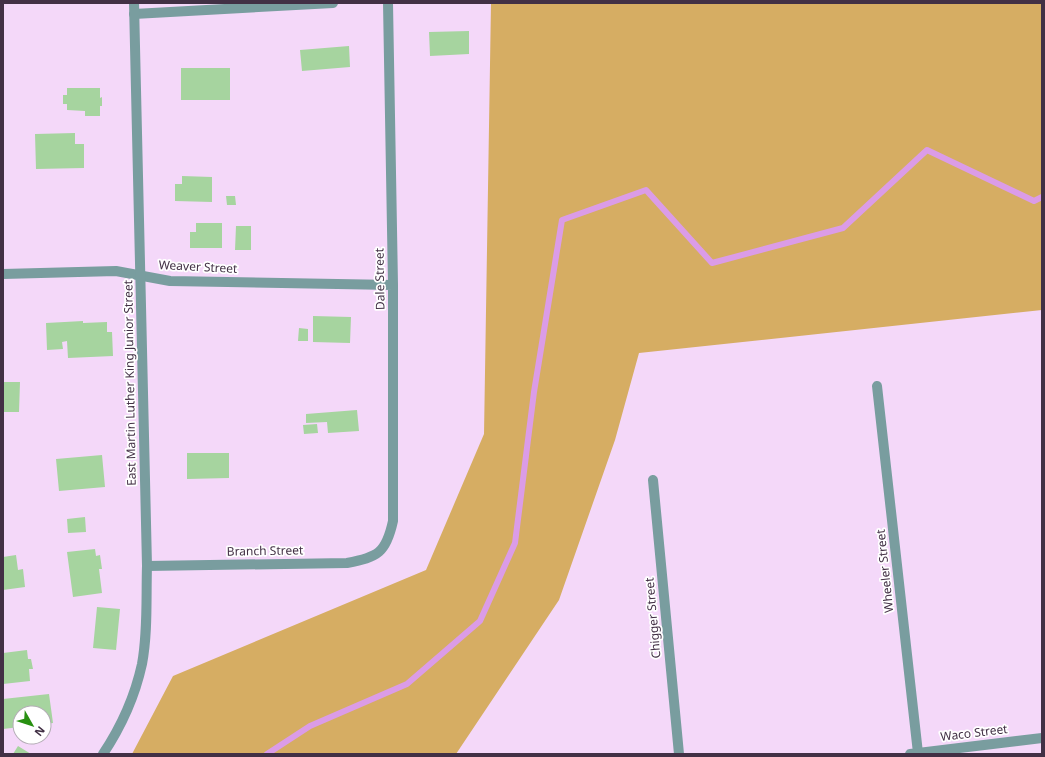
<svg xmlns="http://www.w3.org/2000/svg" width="1045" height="757" font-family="'Noto Sans',sans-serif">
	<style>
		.green { fill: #d6ad63 }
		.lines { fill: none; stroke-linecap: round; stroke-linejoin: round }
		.stream { stroke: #db9ce7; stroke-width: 6 }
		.building { fill: #a6d49f }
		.minor { stroke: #799d9f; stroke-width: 10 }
		.tertiary { stroke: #799d9f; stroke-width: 10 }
		.labels { text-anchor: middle; stroke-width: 3.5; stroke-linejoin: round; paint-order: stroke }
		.street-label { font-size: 12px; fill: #423045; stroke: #fff }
	</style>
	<rect width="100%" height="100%" fill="#f4d8f9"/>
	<path class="green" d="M491,3H1042V310L639,353L615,440L559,600L456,754H132L173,676L426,570L484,434Z"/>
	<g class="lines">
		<path class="stream" d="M267,754L310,726L407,684L480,621L515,543L534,392L562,220L646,190L712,263L843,228L927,150L1034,201L1042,197"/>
	</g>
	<path class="building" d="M469,31V54L430,56L429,32Z
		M349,46L350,67L302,71L300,50Z
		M181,68H230V100H181Z
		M67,88H100V98L102,97V106H100V116H85V111L67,110V104H63V95H67Z
		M75,133V144H84V168L36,169L35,134Z
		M182,176L212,177V202L175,201V184H182Z
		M226,196H235L236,205H227Z
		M196,223H222V248H190V232H196Z
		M236,226H251V250H235Z
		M313,316L351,317L350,343L313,342Z
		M83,321V323L107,322V332H112L113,356L68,358L67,341L62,342L63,349L47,350L46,323Z
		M299,328L308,329V341H298Z
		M3,382H20L19,412H3Z
		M357,410L359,431L328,433L327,422L306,423V414Z
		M317,424L318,433L304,434L303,425Z
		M187,453H229V478L187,479Z
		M102,455L105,487L59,491L56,459Z
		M85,517L86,532L68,533L67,519Z
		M95,549L96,556L100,555L102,569H99L102,593L73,597L67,552Z
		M16,555L18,570L23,569L25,587L3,590V557Z
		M97,607L120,609L116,650L93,648Z
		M27,650L28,659H31L33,669H29L30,681L3,684V653Z
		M49,694L53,723L44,724V713H20V727L3,729V699Z
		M18,746L31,754H13Z"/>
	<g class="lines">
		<path class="minor" d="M134,14L333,3
			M3,274L116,271L170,281L393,285
			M877,386L918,753
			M653,480L679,754
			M147,566L347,563C378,557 386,553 393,521V285L388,3
			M910,754L1042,738"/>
		<path class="tertiary" d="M103,754C121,727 135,696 142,664C148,632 146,598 147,566L134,3"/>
	</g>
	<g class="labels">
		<g class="street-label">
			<text transform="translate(198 267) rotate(3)" y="4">Weaver Street</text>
			<text transform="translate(380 279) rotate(-91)" y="4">Dale Street</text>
			<text transform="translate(130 383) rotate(-91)" y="4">East Martin Luther King Junior Street</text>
			<text transform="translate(265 551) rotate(-1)" y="4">Branch Street</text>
			<text transform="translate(885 571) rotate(-96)" y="4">Wheeler Street</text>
			<text transform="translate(653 618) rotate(-95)" y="4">Chigger Street</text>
			<text transform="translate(974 733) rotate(-7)" y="4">Waco Street</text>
		</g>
	</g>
	<rect width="1045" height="757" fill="none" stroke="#423045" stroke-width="8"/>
	<g transform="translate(32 725) rotate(129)"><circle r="19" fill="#ffffff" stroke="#b3acb5"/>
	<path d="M0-3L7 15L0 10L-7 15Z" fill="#289011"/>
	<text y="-6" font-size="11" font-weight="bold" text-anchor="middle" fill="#423045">N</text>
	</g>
</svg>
